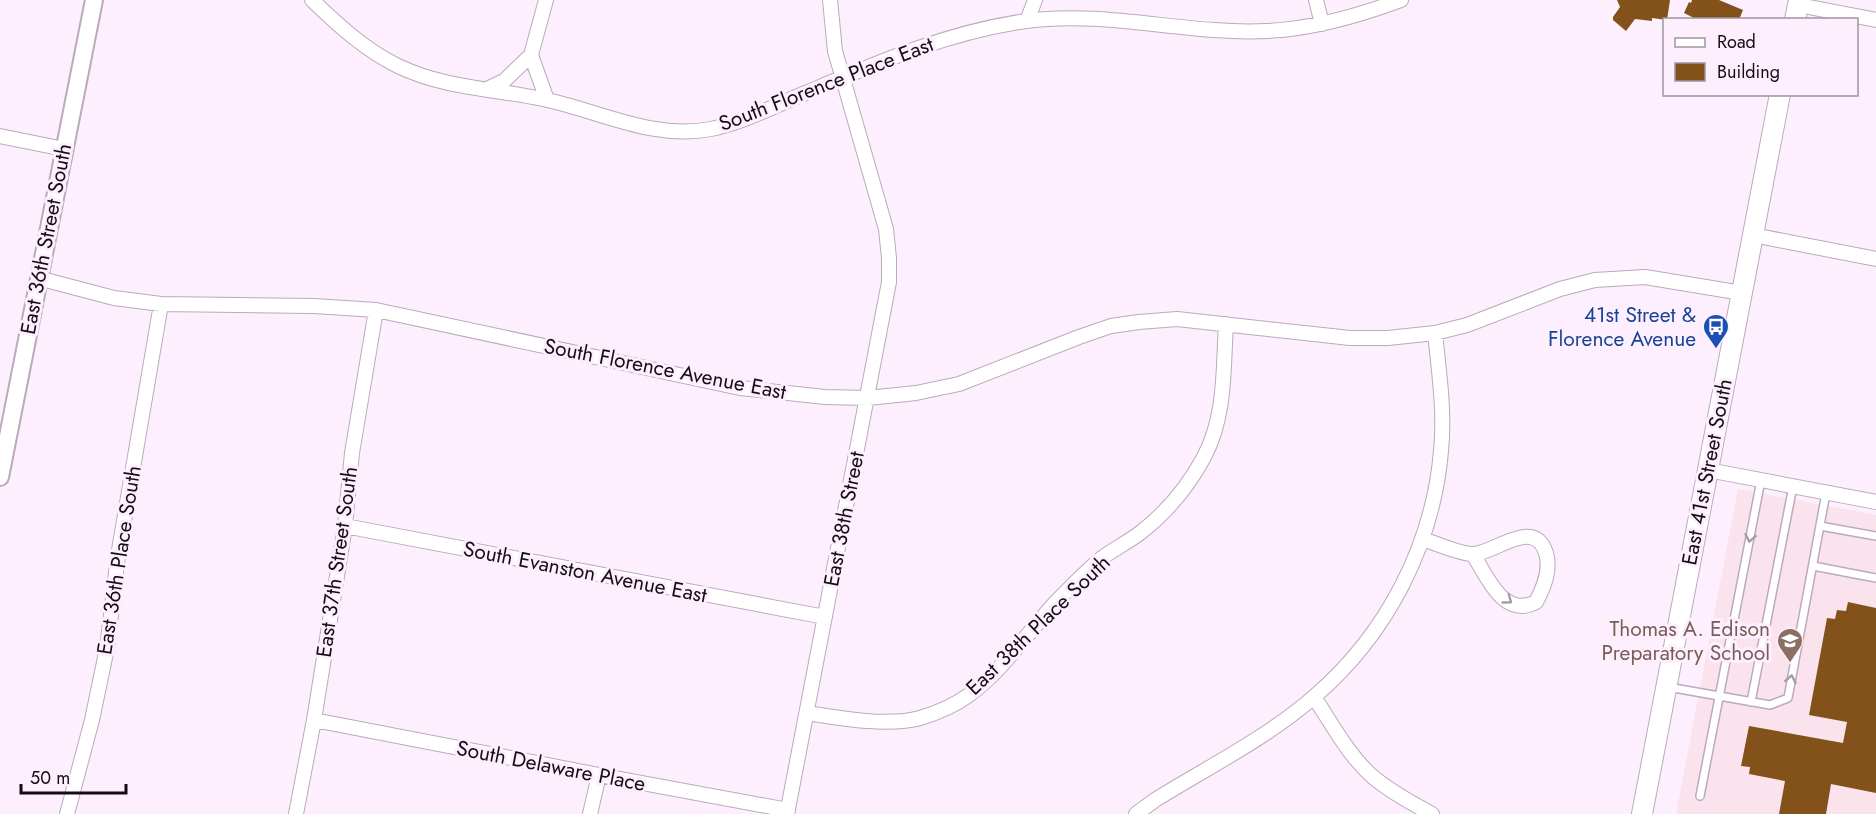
<svg xmlns="http://www.w3.org/2000/svg" width="1876" height="814" font-family="Jost,sans-serif">
	<style>
		.education { fill: #fbe3ed }
		.building { fill: #83521a }
		.lines { fill: none; stroke-linecap: round; stroke-linejoin: round }
		.service-casing { stroke: #bab; stroke-width: 10 }
		.minor-casing { stroke: #bab; stroke-width: 16 }
		.tertiary-casing { stroke: #bab; stroke-width: 20 }
		.secondary-casing { stroke: #bab; stroke-width: 22 }
		.service { stroke: #fff; stroke-width: 7 }
		.minor { stroke: #fff; stroke-width: 14 }
		.tertiary { stroke: #fff; stroke-width: 16 }
		.secondary { stroke: #fff; stroke-width: 20 }
		.oneway { stroke: #a19fa1 }
		.labels { text-anchor: middle; stroke-width: 6; stroke-linejoin: round; paint-order: stroke }
		.street-label { font-size: 21px; fill: #140e14; stroke: #fdeffd }
		.transit-label { font-size: 21px; fill: #164399; stroke: #fdeffd; text-anchor: end }
		.education-label { font-size: 21px; fill: #785e54; stroke: #fdeffd; text-anchor: end }
	</style>
	<rect width="100%" height="100%" fill="#fdeffd"/>
	<path class="education" d="M1738,489L1876,515V814H1676Z"/>
	<path class="building" d="M1617,0H1670L1667,20L1652,18V21L1635,19L1626,31L1613,20V17L1620,7Z
		M1692,0H1719L1743,10L1739,20H1698L1684,13L1689,2L1691,3Z
		M1848,602L1876,608V793L1831,784L1826,814H1779L1785,781L1749,774L1750,767L1741,766L1749,726L1843,743L1847,722L1809,715L1827,618L1835,619L1837,610L1846,611Z"/>
	<g class="lines">
		<defs>
			<path id="service" d="M1820,526L1876,536
				M1813,566L1876,578
				M1668,687L1770,705L1788,698L1826,493
				M1751,702L1793,486
				M1700,796L1761,480"/>
			<path id="minor" d="M312,0C338,25 365,50 398,66C443,88 495,89 543,99C600,111 651,140 711,129C745,122 776,105 808,92C879,62 949,32 1026,21C1107,10 1187,35 1267,31C1313,29 1358,16 1401,0
				M1316,0L1322,24
				M1798,5L1876,20
				M1027,21L1035,0
				M531,55L547,100
				M489,88L504,81L531,55L546,0
				M0,136L64,149
				M1753,235L1876,259
				M38,278L114,298L161,304L314,306L376,310L740,388L825,397L868,398L916,393L959,384L1079,337L1111,326L1139,322L1177,319L1350,338H1388L1435,333L1467,325L1560,289L1595,280L1645,277L1742,293
				M1708,470L1876,502
				M345,526L825,617
				M1423,539C1434,543 1463,555 1473,554C1494,554 1534,516 1546,553C1551,570 1544,587 1536,602C1504,619 1487,577 1473,554
				M1314,697C1332,724 1348,755 1373,777C1391,792 1411,803 1432,814
				M807,713C839,718 888,727 920,718C937,713 955,705 969,695C1002,671 1028,632 1056,602C1071,587 1086,571 1102,558C1114,549 1128,542 1140,533C1167,512 1188,487 1204,457C1226,416 1223,369 1226,324
				M314,720L599,775L788,810
				M67,814L92,720L107,648L118,556L161,304
				M296,814L314,720L345,526L352,453L376,310
				M590,814L599,775
				M787,814L889,282V258L886,229L835,51L830,0
				M1136,814L1155,800C1208,767 1267,738 1315,696C1387,634 1433,545 1441,451C1445,412 1439,373 1435,333"/>
			<path id="tertiary" d="M0,477L94,0"/>
			<path id="secondary" d="M1795,20L1799,0
				M1642,814L1780,94"/>
		</defs>
		<use href="#service" class="service-casing"/>
		<use href="#minor" class="minor-casing"/>
		<use href="#tertiary" class="tertiary-casing"/>
		<use href="#secondary" class="secondary-casing"/>
		<use href="#service" class="service"/>
		<use href="#minor" class="minor"/>
		<use href="#tertiary" class="tertiary"/>
		<use href="#secondary" class="secondary"/>
	</g>
	<defs><path id="oneway-chevron" d="M-2-3.5L2.5 0L-2 3.5" fill="none" stroke-width="1.6" stroke-linecap="round" stroke-linejoin="round" transform="scale(1.5)"/></defs>
	<g class="oneway">
		<use href="#oneway-chevron" transform="translate(1750 538) rotate(101)"/>
		<use href="#oneway-chevron" transform="translate(1508 600) rotate(36)"/>
		<use href="#oneway-chevron" transform="translate(1791 679) rotate(-79)"/>
	</g>
	<defs>
		<symbol id="bus-pin" viewBox="-11 -11 22 30"><path d="M0 17L-7.5 6A9.5 9.5 0 1 1 7.5 6Z" fill="#1a4fb4" stroke="#fdeffd"/><path d="M-5-6H5V4H4V6H2V4H-2V6H-4V4H-5ZM-3.5-4V0h7V-4ZM-3.5 1.2v1.5H-2V1.2ZM2 1.2v1.5H3.5V1.2Z" fill="#fff"/></symbol>
		<symbol id="school-pin" viewBox="-11 -11 22 30"><path d="M0 17L-7.5 6A9.5 9.5 0 1 1 7.5 6Z" fill="#8d6e63" stroke="#fdeffd"/><path d="M0-5L7-2L0 1L-7-2ZM-4 1L0 2.5L4 1V4Q0 6-4 4Z" fill="#fff"/></symbol>
	</defs>
	<g fill-rule="evenodd">
		<use href="#bus-pin" x="1701" y="312" width="30" height="40"/>
		<use href="#school-pin" x="1775" y="626" width="30" height="40"/>
	</g>
	<g class="labels">
		<g class="street-label">
			<text transform="translate(826 84) rotate(-21)" y="7">South Florence Place East</text>
			<text transform="translate(46 239) rotate(-79)" y="7">East 36th Street South</text>
			<text transform="translate(665 369) rotate(11)" y="7">South Florence Avenue East</text>
			<text transform="translate(1707 472) rotate(-79)" y="7">East 41st Street South</text>
			<text transform="translate(844 519) rotate(-79)" y="7">East 38th Street</text>
			<text transform="translate(119 560) rotate(-81)" y="7">East 36th Place South</text>
			<text transform="translate(337 562) rotate(-82)" y="7">East 37th Street South</text>
			<text transform="translate(585 572) rotate(11)" y="7">South Evanston Avenue East</text>
			<text transform="translate(1038 625) rotate(-44)" y="7">East 38th Place South</text>
			<text transform="translate(551 766) rotate(11)" y="7">South Delaware Place</text>
		</g>
		<g class="transit-label">
			<text x="1696" y="322">41st Street &amp;<tspan x="1696" dy="24">Florence Avenue</tspan></text>
		</g>
		<g class="education-label">
			<text x="1770" y="636">Thomas A. Edison<tspan x="1770" dy="24">Preparatory School</tspan></text>
		</g>
	</g>
	<rect x="1663" y="18" width="195" height="78" fill="#fdeffd" stroke="#a095a0" stroke-width="1.5"/>
	<rect x="1675" y="38" width="30" height="9" fill="#ffffff" stroke="#a095a0" stroke-width="1.5"/>
	<text x="1717" y="48" font-size="18" fill="#140e14">Road</text>
	<rect x="1675" y="63" width="30" height="18" fill="#83521a" stroke="#a095a0" stroke-width="1.5"/>
	<text x="1717" y="78" font-size="18" fill="#140e14">Building</text>
	<path d="M21 784v9h105v-9" fill="none" stroke="#140e14" stroke-width="3"/>
	<text x="30" y="784" font-size="18" fill="#140e14" stroke="#fdeffd" stroke-width="4.5" paint-order="stroke">50 m</text>
</svg>
